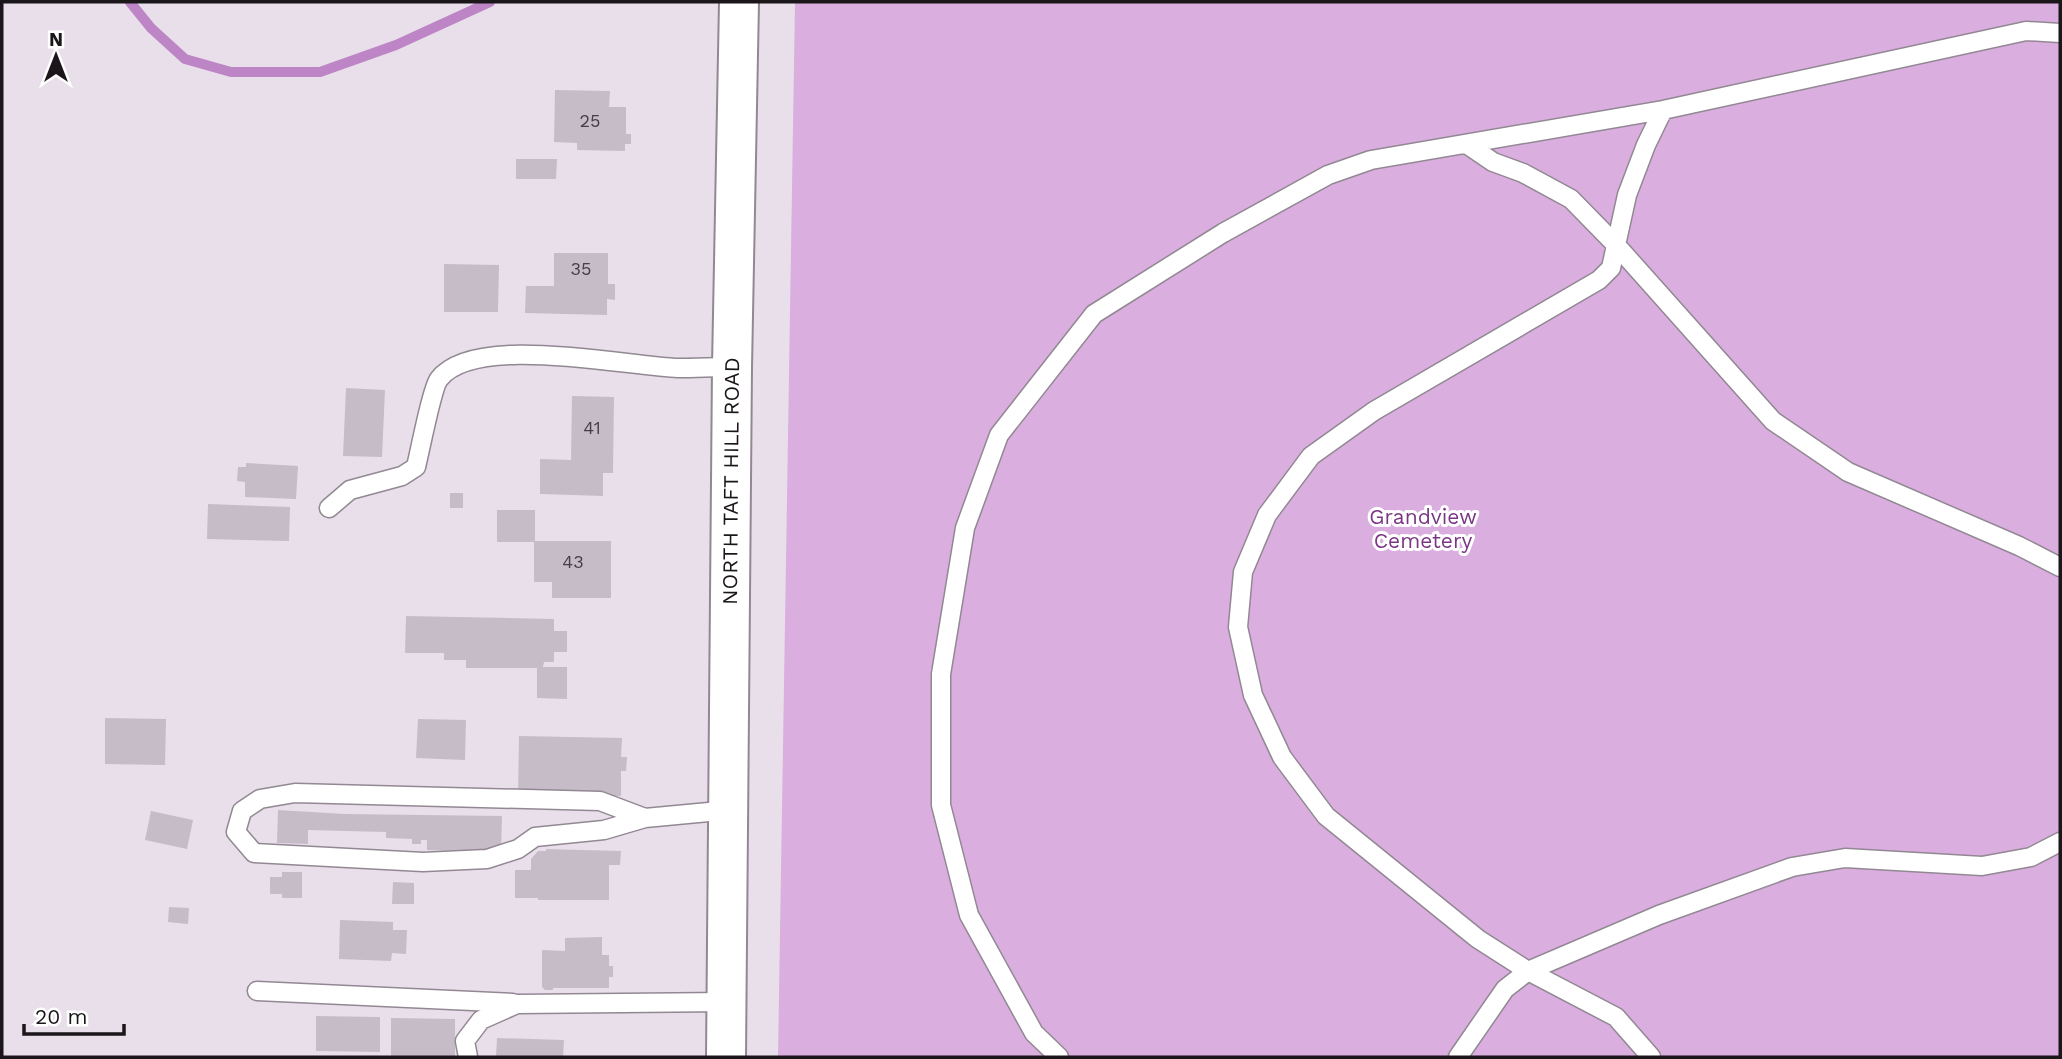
<svg xmlns="http://www.w3.org/2000/svg" width="2062" height="1059" font-family="'Work Sans',sans-serif">
	<style>
		.green { fill: #daaedf }
		.lines { fill: none; stroke-linecap: round; stroke-linejoin: round }
		.stream { stroke: #bd85c5; stroke-width: 10 }
		.building { fill: #c6bcc8 }
		.lane-casing { stroke: #928893; stroke-width: 21 }
		.secondary-casing { stroke: #928893; stroke-width: 42 }
		.lane { stroke: #fff; stroke-width: 18 }
		.secondary { stroke: #fff; stroke-width: 38 }
		.labels { text-anchor: middle; stroke-width: 6; stroke-linejoin: round; paint-order: stroke }
		.number-label { font-size: 18px; fill: #454046 }
		.street-label { font-size: 21px; fill: #1a161a; stroke: #fff }
		.park-label { font-size: 21px; fill: #7a3683; stroke: #fff }
	</style>
	<rect width="100%" height="100%" fill="#e9dfea"/>
	<path class="green" d="M795,2H2060V1057H778Z"/>
	<g class="lines">
		<path class="stream" d="M130,2L151,28L185,59L231,72H320L396,45L490,2"/>
	</g>
	<path class="building" d="M555,90L610,91L609,107H626V134H631V144H625V151L577,150V143L554,142Z
		M516,159H557L556,179H516Z
		M554,253H608V284H615V300L607,299V315L525,313L526,286H554Z
		M444,264L499,265L498,312H444Z
		M346,388L385,390L382,457L343,456Z
		M572,396L614,397L613,473H603V496L540,494V459L571,460Z
		M246,463L298,466L296,499L245,497V482L237,481L238,467H246Z
		M450,493H463V508H450Z
		M208,504L290,507L289,541L207,539Z
		M497,510H535V541H611V598H552V582H534V542H497Z
		M406,616L554,619V631H567V652H554V662H544L543,667H567V699L537,698V668H466V660H444V653H405Z
		M105,718L166,719L165,765L105,764Z
		M418,719L466,720L465,760L416,758Z
		M519,736L622,738L621,757H627L626,771H621V796L572,795L518,799Z
		M278,810L345,814L502,816L501,852L427,850V840H421V844H412V839L386,838V832L308,830V844L277,843Z
		M151,811L193,820L187,849L145,840Z
		M546,849L621,851L620,865H609V900H538V898H515V870H531V859L538,851H546Z
		M282,872H302V898H282V894H270V877H282Z
		M393,882L414,883V904H392Z
		M169,907L189,908L188,924L168,922Z
		M340,920L393,922V930H407L406,954L392,953L391,961L339,959Z
		M602,937V955H609V966H613V977H609V988H553V990H545L542,987V950L565,951V938Z
		M316,1016L380,1017V1052L316,1051Z
		M391,1018L455,1019V1056H391Z
		M497,1038L564,1040L563,1057H496Z"/>
	<g class="lines">
		<defs>
			<path id="lane" d="M1468,145L1493,162L1523,173L1571,199L1617,246L1773,421L1848,472L2019,546L2060,567
				M329,508L350,490L402,476L416,467C420,451 432,388 439,379C474,333 625,366 678,368C696,368 714,367 732,367
				M645,818L600,801L295,793L260,799L242,811L236,832L254,853L423,862L487,859L518,849L535,837L604,830L645,818L730,810
				M257,991L513,1003
				M468,1057L465,1041L481,1020L517,1004L727,1002
				M1059,1057L1034,1033L969,915L941,805V674L965,528L999,435L1094,314L1223,233L1328,175L1371,160L1663,110L2026,31L2060,33
				M1458,1057L1505,989L1528,971L1659,915L1792,867L1845,858L1982,866L2031,857L2060,842
				M1651,1057L1616,1017L1528,971L1478,939L1326,816L1282,757L1253,695L1238,627L1243,572L1267,515L1311,456L1374,411L1599,280L1611,268L1627,195L1646,145L1663,110"/>
			<g id="secondary">
				<path id="s1" d="M726,1057L732,367L739,2"/>
			</g>
		</defs>
		<use href="#lane" class="lane-casing"/>
		<use href="#secondary" class="secondary-casing"/>
		<use href="#lane" class="lane"/>
		<use href="#secondary" class="secondary"/>
	</g>
	<g class="labels">
		<g class="number-label">
			<text x="590" y="127">25</text>
			<text x="581" y="275">35</text>
			<text x="592" y="434">41</text>
			<text x="573" y="568">43</text>
		</g>
		<g class="street-label">
			<text dy="7" stroke="none"><textPath href="#s1" startOffset="576">NORTH TAFT HILL ROAD</textPath></text>
		</g>
		<g class="park-label">
			<text x="1423" y="524">Grandview<tspan x="1423" dy="24">Cemetery</tspan></text>
		</g>
	</g>
	<rect width="2062" height="1059" fill="none" stroke="#1a161a" stroke-width="7"/>
	<g transform="translate(56 56)" stroke="#ffffff" stroke-width="5" paint-order="stroke">
	<path d="M0-5L12 26L0 18L-12 26Z" fill="#1a161a"/>
	<text y="-10" font-size="19" font-weight="bold" text-anchor="middle" fill="#1a161a">N</text>
	</g>
	<path d="M24 1024v10h100v-10" fill="none" stroke="#1a161a" stroke-width="3.5"/>
	<text x="35" y="1024" font-size="21" fill="#1a161a" stroke="#ffffff" stroke-width="5" paint-order="stroke">20 m</text>
</svg>
